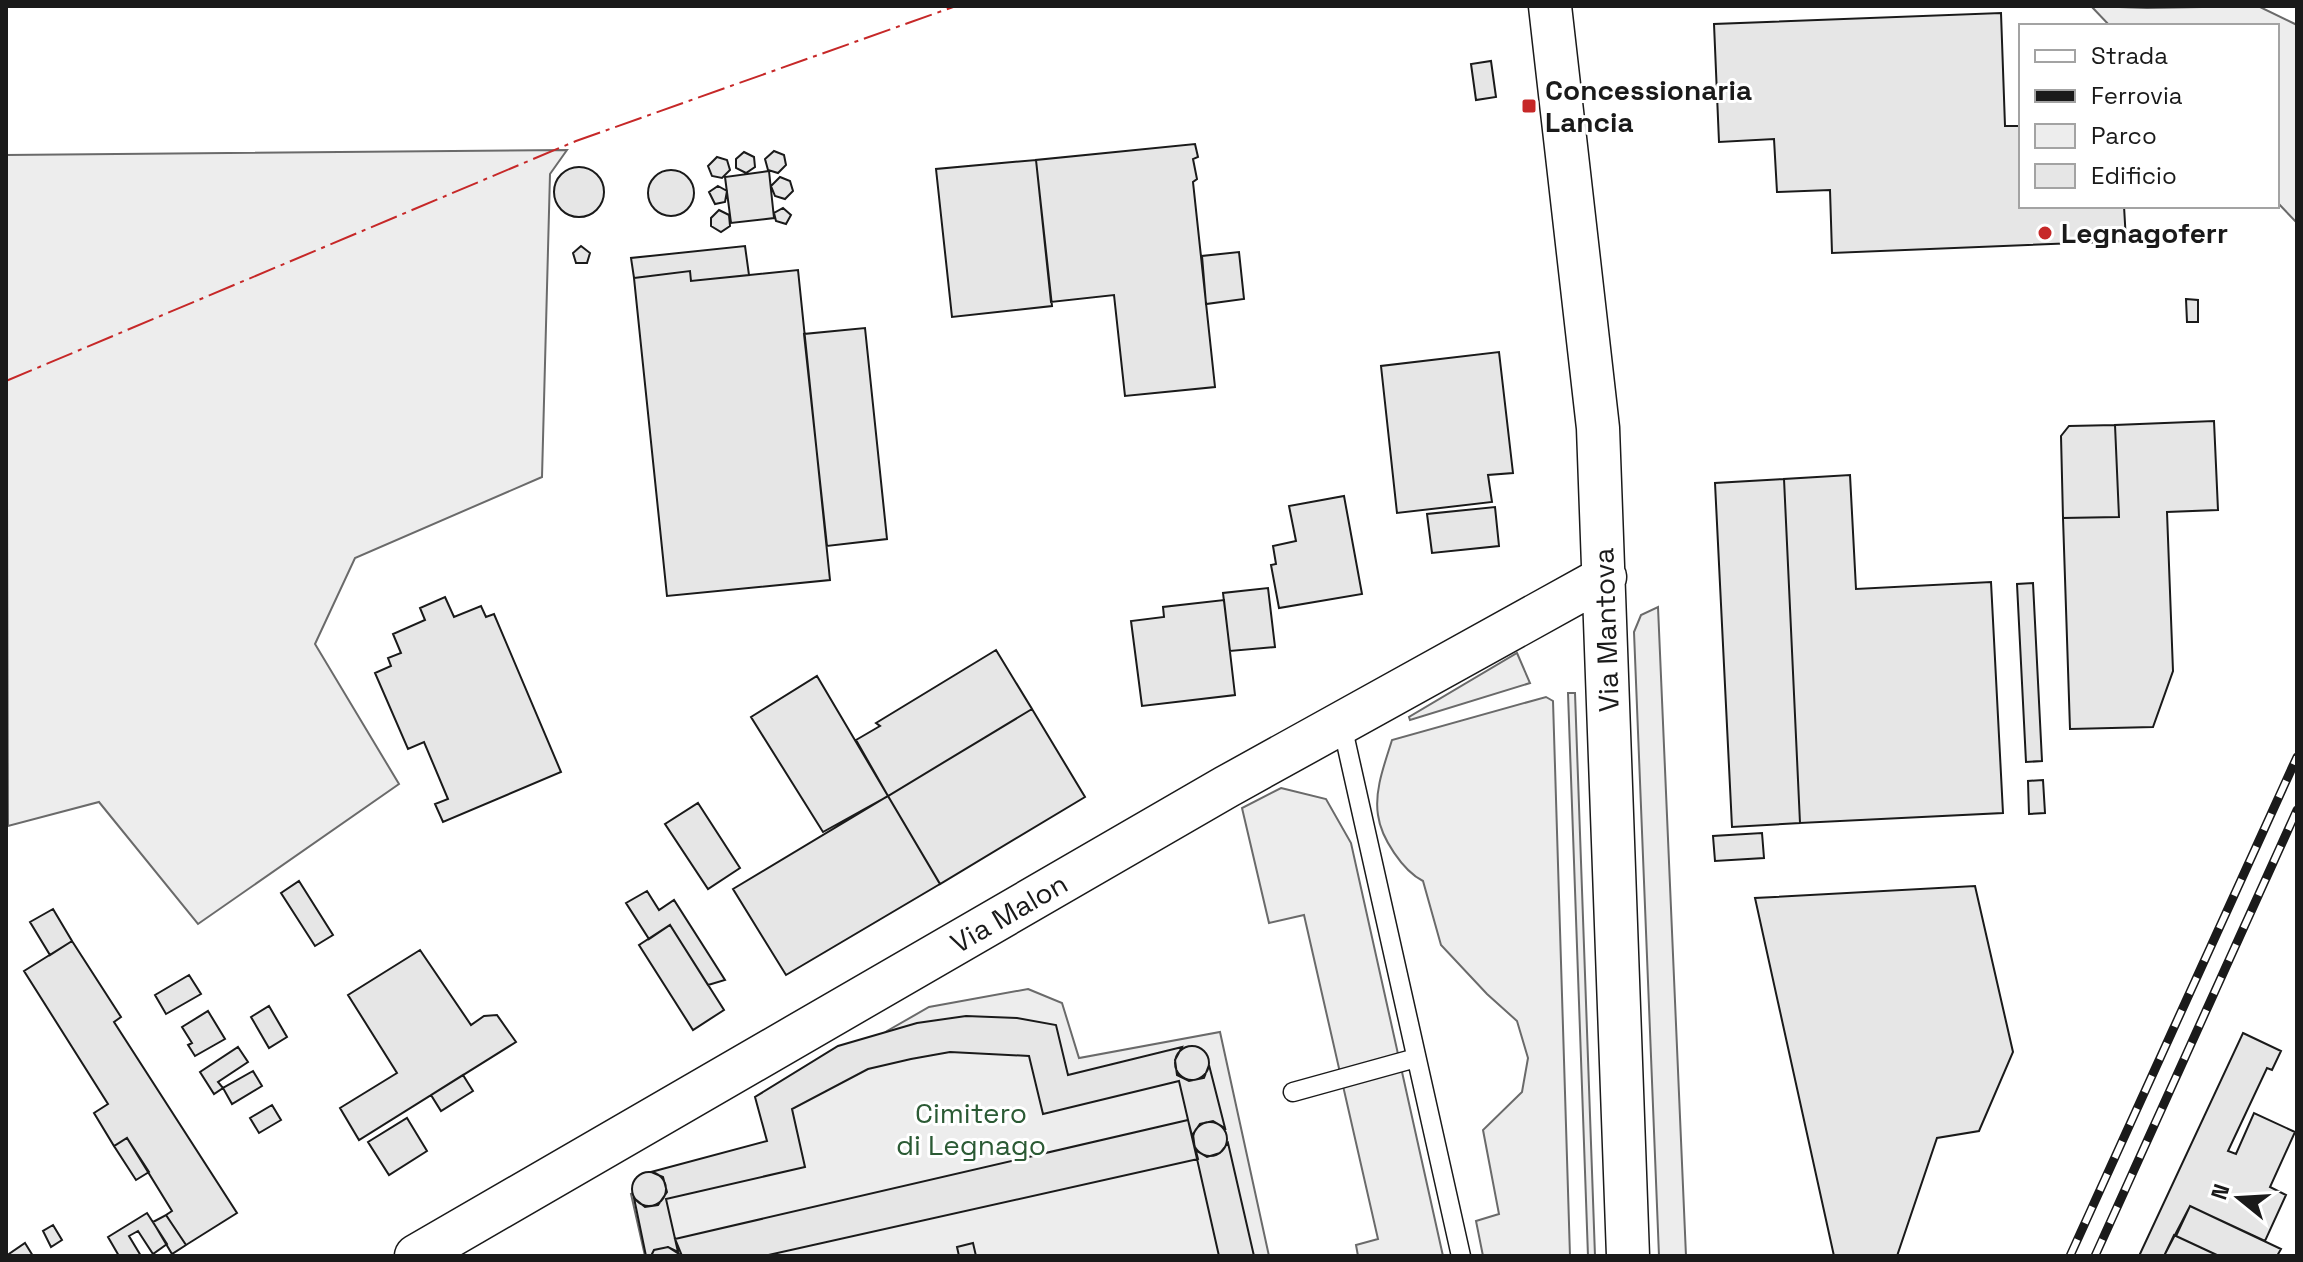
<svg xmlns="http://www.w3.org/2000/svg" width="2303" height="1262" font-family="'Space Grotesk',sans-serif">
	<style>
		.green { fill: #ededed; stroke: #6a6a6a; stroke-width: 2 }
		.building { fill: #e6e6e6; stroke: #1a1a1a; stroke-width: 2 }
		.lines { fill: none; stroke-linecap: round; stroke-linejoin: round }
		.service-casing { stroke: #1a1a1a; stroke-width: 21 }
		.tertiary-casing { stroke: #1a1a1a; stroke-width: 45 }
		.service { stroke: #fff; stroke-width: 18 }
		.tertiary { stroke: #fff; stroke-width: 42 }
		.rail-casing { stroke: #1a1a1a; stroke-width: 9 }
		.rail { stroke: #fff; stroke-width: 6; stroke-dasharray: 18; stroke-linecap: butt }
		.power { stroke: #c62828; stroke-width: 2; stroke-dasharray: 28 6 4 6; stroke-linecap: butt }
		.poi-dot { fill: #c62828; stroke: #fff; stroke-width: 3 }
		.labels { text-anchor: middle; stroke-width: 6; stroke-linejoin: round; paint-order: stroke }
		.poi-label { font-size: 28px; font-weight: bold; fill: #1a1a1a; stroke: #fff; text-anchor: start }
		.street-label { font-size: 28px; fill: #1a1a1a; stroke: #fff }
		.park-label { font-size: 28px; fill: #2b5a34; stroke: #fff }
	</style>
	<rect width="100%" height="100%" fill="#fff"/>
	<path class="green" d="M2091,6L2147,8L2258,6L2297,25V223L2277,202V26H2110Z
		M567,150L550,174L542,477L355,558L315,644L399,784L198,924L99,802L8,826L6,155Z
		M1658,607L1686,1256H1659L1634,632L1641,615Z
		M1517,653L1530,683L1410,720L1409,717Z
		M1568,693H1575L1595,1256H1588Z
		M1546,697L1553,701L1570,1256H1483L1476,1221L1499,1214L1483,1130L1522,1092L1528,1058L1517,1021L1487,994L1441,945L1423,881C1403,871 1381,838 1378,815C1374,790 1385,763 1392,740Z
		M1281,788L1326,799L1351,843L1443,1256H1358L1356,1245L1378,1239L1304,915L1269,923L1242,808Z
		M1028,989L1062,1003L1079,1058L1220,1032L1269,1256H645L631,1194L772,1145L766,1095L847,1061L887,1031L929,1007Z"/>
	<path class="building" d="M2001,13L2005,126H2021V206H2124L2126,241L1832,253L1830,190L1777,192L1774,139L1719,142L1714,24Z
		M1491,61L1496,97L1476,100L1471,64Z
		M1195,144L1198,157L1193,159L1197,179L1193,182L1215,387L1125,396L1114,295L1051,302L1036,160Z
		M774,151L784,155L786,165L778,173L768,170L765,159Z
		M744,152L754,157L755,167L746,173L736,168V159Z
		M717,157L727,160L730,170L722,178L712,176L708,166Z
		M1036,160L1052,306L952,317L936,169Z
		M554 192a25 25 0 1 1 50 0a25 25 0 1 1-50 0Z
		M648 193a23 23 0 1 1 46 0a23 23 0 1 1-46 0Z
		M769,171L774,218L731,223L725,177Z
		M780,177L790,181L793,191L785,199L775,196L771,186Z
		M718,186L727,191L725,202L715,204L709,192Z
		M783,208L791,215L786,224L776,221L774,213Z
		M719,210L729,215L730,226L721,232L711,226V218Z
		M581,246L590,253L587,263H576L573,253Z
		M745,246L749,275L691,281L690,271L634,278L631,258Z
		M1239,252L1244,299L1206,304L1202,256Z
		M798,270L830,580L667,596L634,278L690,271L691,281Z
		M2186,299L2198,300V322H2187Z
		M865,328L887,539L827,546L804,334Z
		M1499,352L1513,473L1488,475L1492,502L1397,513L1381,366Z
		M2214,421L2218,510L2167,512L2173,671L2153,727L2070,729L2063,518L2119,517L2115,425Z
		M2115,425L2119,517L2063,518L2061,436L2069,426Z
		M1850,475L1856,589L1991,582L2003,813L1800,823L1784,479Z
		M1784,479L1800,823L1732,827L1715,483Z
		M1344,496L1362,594L1279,608L1271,565L1276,564L1273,546L1296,541L1289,506Z
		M1495,507L1499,546L1432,553L1427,514Z
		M2033,583L2042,761L2026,762L2017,584Z
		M1268,588L1275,647L1230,651L1223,593Z
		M445,597L454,617L481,606L486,617L494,614L561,772L443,822L435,804L448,799L424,742L408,749L375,673L391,666L388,658L401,653L393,634L425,620L420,608Z
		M1224,600L1235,695L1142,706L1131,621L1164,617L1163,607Z
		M996,650L1032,709L888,796L856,740L880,726L876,723Z
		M817,676L888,796L823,832L751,717Z
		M1032,709L1085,797L940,884L888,796Z
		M2043,780L2045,813L2029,814L2028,781Z
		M888,796L940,884L786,975L733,889Z
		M698,803L740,868L708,889L665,824Z
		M1762,833L1764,858L1715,861L1713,836Z
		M299,881L333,935L315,946L281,893Z
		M1975,886L2013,1052L1979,1131L1937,1138L1897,1256H1834L1755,898Z
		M647,891L659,910L674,900L725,980L708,985L670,925L649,939L626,903Z
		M53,909L72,941L50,955L30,922Z
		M670,925L724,1010L693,1030L639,945Z
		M72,941L121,1017L114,1022L237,1213L186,1245L166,1215L172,1211L127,1138L114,1146L94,1113L108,1104L24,971Z
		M420,950L471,1025L484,1016L497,1015L516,1042L359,1140L340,1108L397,1073L348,995Z
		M189,975L201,994L166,1014L155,995Z
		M269,1006L287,1037L269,1048L251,1017Z
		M208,1011L225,1039L195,1056L188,1045L192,1043L182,1027Z
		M966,1016L1017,1018L1056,1025L1068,1075L1182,1047L1175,1060L1177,1075L1189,1081L1204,1078L1209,1065L1225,1128L1213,1121L1200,1124L1193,1134L1195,1150L1179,1081L1043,1114L1029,1056L950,1052L911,1059L868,1069L792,1109L805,1167L666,1199L678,1252L668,1247L654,1250L651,1256H646L634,1198L645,1207L658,1205L667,1192L663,1177L651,1172L767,1141L755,1097L838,1046L917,1023Z
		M2243,1033L2281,1051L2272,1070L2267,1068L2228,1151L2236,1154L2254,1113L2295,1132L2270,1187L2286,1195L2265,1241L2190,1206L2164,1256H2139Z
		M1175 1063a17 17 0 1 1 34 0a17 17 0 1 1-34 0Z
		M238,1047L248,1062L218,1082L223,1088L214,1094L200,1072Z
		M253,1071L262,1086L232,1104L223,1088Z
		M463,1075L473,1091L441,1111L431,1095Z
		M272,1105L281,1120L259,1133L250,1118Z
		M407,1118L427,1151L389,1175L368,1142Z
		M1188,1120L1198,1159L764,1256H682L675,1239Z
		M1193 1139a17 17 0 1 1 34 0a17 17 0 1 1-34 0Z
		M127,1138L149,1172L136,1180L114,1146Z
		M1228,1143L1254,1256H1219L1195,1150L1207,1157L1220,1153Z
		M632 1189a17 17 0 1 1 34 0a17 17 0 1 1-34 0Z
		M2190,1206L2281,1249L2277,1256H2219L2176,1236Z
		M147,1213L167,1244L153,1254L138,1231L129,1236L141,1256H119L108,1237Z
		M166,1215L186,1245L172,1254L153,1222Z
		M53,1225L62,1240L51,1247L43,1231Z
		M2174,1235L2176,1236L2219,1256H2164Z
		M25,1243L33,1256H6Z
		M973,1243L976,1256H959L957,1247Z
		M668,1247L682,1256H651L654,1250Z"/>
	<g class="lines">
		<defs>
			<path id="service" d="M1342,725L1461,1256
				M1293,1092L1416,1058"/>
			<path id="tertiary" d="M1550,6L1598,428L1628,1256
				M416,1256L1226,787L1605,577"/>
		</defs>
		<use href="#service" class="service-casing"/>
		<use href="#tertiary" class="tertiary-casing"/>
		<use href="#service" class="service"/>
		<use href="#tertiary" class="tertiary"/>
		<defs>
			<path id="rail" d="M2070,1256L2297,757
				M2095,1256L2297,810"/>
		</defs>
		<use href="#rail" class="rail-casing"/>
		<use href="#rail" class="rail"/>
		<path class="power" d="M6,381L576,141L956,6"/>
	</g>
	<g class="poi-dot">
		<rect x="1521" y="98" width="16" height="16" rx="4"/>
		<circle cx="2045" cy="233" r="8"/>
	</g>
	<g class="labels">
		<g class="poi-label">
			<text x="1545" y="100">Concessionaria<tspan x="1545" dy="32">Lancia</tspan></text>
			<text x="2061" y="243">Legnagoferr</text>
		</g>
		<g class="street-label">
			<text transform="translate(1606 630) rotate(-92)" y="10">Via Mantova</text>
			<text transform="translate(1009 913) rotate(-30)" y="10">Via Malon</text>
		</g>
		<g class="park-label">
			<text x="971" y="1123">Cimitero<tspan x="971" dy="32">di Legnago</tspan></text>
		</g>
	</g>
	<rect width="2303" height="1262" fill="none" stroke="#1a1a1a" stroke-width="16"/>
	<rect x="2019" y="24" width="260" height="184" fill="#ffffff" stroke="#a3a3a3" stroke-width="2"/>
	<rect x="2035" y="50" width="40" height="12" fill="#ffffff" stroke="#a3a3a3" stroke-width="2"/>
	<text x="2091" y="64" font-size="24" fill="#1a1a1a">Strada</text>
	<rect x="2035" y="90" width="40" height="12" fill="#1a1a1a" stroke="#a3a3a3" stroke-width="2"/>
	<text x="2091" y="104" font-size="24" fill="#1a1a1a">Ferrovia</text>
	<rect x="2035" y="124" width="40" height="24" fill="#ededed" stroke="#a3a3a3" stroke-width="2"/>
	<text x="2091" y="144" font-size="24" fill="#1a1a1a">Parco</text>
	<rect x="2035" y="164" width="40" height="24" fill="#e6e6e6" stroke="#a3a3a3" stroke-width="2"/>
	<text x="2091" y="184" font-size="24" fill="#1a1a1a">Edificio</text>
	<g transform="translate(2239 1198) rotate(288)" stroke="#ffffff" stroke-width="6" paint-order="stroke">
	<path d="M0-6L14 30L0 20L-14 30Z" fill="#1a1a1a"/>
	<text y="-12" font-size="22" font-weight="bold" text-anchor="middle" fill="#1a1a1a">N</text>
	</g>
</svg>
